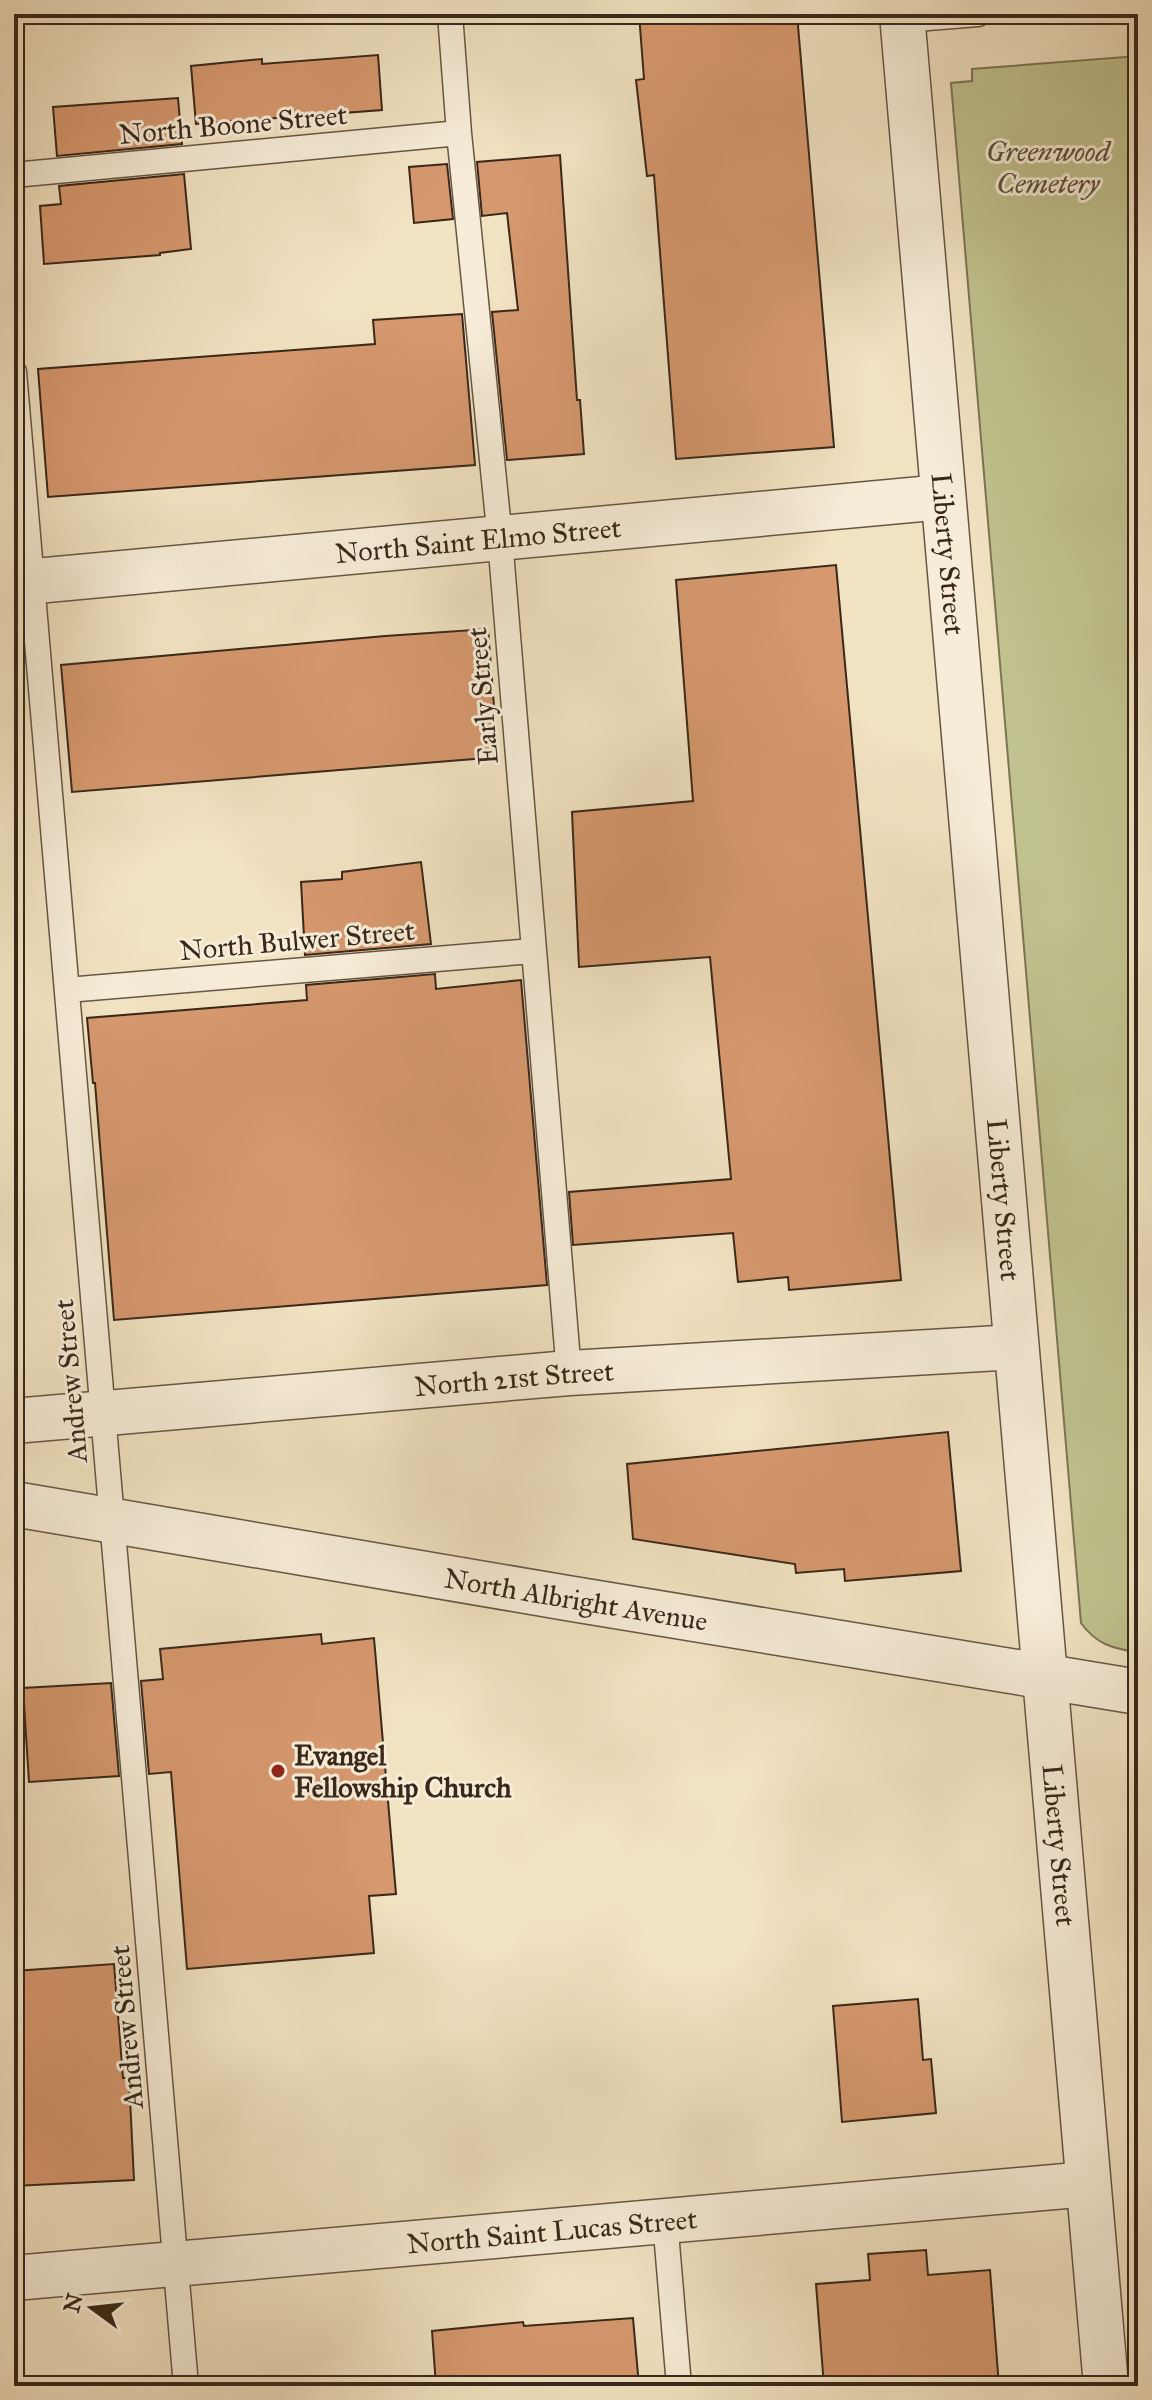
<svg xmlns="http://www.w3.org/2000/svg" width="1152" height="2400" font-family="'IM FELL Great Primer',serif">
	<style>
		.green { fill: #c0c28f; stroke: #7c7554; stroke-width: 2 }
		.building { fill: #d6986e; stroke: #39281a; stroke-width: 2 }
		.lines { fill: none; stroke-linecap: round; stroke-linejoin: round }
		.lane-casing { stroke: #675644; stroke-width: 27 }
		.street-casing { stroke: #675644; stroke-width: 47 }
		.lane { stroke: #f6ecd7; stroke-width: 24 }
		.street { stroke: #f6ecd7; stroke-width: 44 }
		.poi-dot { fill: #8f2418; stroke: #f6ecd7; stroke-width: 3 }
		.labels { text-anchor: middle; stroke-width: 6; stroke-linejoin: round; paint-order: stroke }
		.street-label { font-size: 28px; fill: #39281a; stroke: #f6ecd7 }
		.park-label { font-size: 28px; font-style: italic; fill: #5b4e37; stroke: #f6ecd7 }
		.poi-label { font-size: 28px; font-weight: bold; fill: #39281a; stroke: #f6ecd7; text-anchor: start }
	</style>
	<rect width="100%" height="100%" fill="#f1e2c1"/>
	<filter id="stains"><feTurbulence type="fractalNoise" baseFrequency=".0025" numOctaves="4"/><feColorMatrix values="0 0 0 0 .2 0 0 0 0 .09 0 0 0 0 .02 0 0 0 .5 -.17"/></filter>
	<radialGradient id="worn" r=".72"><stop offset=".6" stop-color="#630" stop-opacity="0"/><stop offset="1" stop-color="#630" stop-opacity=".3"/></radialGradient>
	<path class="green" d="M1138,56V1652C1113,1649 1096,1644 1081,1623L951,83L972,81V69Z"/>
	<path class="building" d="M639,14H797L834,447L676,459L654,175L647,176L636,80L644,79Z
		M378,55L382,110L196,124L191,66L262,59V64Z
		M178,98L182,144L57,156L53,107Z
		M560,155L577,400H580L584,454L507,460L492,312L518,310L507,213L482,216L477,162Z
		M447,164L453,219L414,223L409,167Z
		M184,174L191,249L160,253V255L44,264L40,206L61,204L59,186Z
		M462,314L475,465L48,497L38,369L375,344L373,320Z
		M836,565L901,1280L789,1290L788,1277L738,1282L733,1233L573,1245L569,1192L731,1179L710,957L579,967L572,812L693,801L676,580Z
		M488,629L498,757L72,792L61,665L385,636Z
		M421,862L431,944L305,955L301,882L342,879V872Z
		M435,974L436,989L521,980L547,1285L114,1320L95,1083H93L87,1018L307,1000L306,985Z
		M948,1432L961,1571L845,1581L844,1569L796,1573L795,1564L633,1539L627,1464Z
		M321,1634L322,1644L374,1638L396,1894L369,1896L374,1953L187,1969L171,1772L149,1774L141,1681L163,1679L160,1649Z
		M111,1683L119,1776L29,1782L23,1688Z
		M114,1964L123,2078H129L134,2180L14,2186V1971Z
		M918,1999L923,2060L931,2059L936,2113L842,2122L833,2006Z
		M926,2250L928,2275L990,2270L999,2386H824L816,2284L870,2280L868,2254Z
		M633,2318L639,2386H436L432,2331L523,2322L524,2326Z"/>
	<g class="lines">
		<defs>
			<path id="lane" d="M450,14L459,133L500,539L569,1373
				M903,20L978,14
				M14,175L459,133
				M14,372L186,2386
				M67,990L532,951
				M665,2220L679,2386"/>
			<g id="street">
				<path id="s1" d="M902,14L1106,2386"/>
				<path id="s2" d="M14,583L943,497"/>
				<path id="s3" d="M14,1421L569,1373L1016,1347"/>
				<path id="s4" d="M14,1504L573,1599L1138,1692"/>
				<path id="s5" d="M14,2278L1088,2184"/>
			</g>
		</defs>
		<use href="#lane" class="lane-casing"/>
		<use href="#street" class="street-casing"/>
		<use href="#lane" class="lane"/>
		<use href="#street" class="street"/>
	</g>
	<circle class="poi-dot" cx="278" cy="1771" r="8"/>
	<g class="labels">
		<g class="street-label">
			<text transform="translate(233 124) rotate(-5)" y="10">North Boone Street</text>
			<text dy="10" stroke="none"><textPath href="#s2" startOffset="466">North Saint Elmo Street</textPath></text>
			<text dy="10" stroke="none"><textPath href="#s1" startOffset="542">Liberty Street</textPath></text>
			<text transform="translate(482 696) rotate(-95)" y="10">Early Street</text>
			<text transform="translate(297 940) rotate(-5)" y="10">North Bulwer Street</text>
			<text dy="10" stroke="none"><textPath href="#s1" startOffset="1190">Liberty Street</textPath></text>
			<text dy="10" stroke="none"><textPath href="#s3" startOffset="502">North 21st Street</textPath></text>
			<text transform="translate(70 1381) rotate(-95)" y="10">Andrew Street</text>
			<text dy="10" stroke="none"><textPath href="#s4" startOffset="570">North Albright Avenue</textPath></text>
			<text dy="10" stroke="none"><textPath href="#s1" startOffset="1838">Liberty Street</textPath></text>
			<text transform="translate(126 2027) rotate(-95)" y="10">Andrew Street</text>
			<text dy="10" stroke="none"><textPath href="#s5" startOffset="540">North Saint Lucas Street</textPath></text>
		</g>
		<g class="park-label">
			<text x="1048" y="161">Greenwood<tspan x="1048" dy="32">Cemetery</tspan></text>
		</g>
		<g class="poi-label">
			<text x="294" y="1765">Evangel<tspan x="294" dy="32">Fellowship Church</tspan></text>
		</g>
	</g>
	<rect width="1152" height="2400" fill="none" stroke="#f1e2c1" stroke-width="48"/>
	<rect x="16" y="16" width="1120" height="2368" fill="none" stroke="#39281a" stroke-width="4"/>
	<rect x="24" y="24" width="1104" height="2352" fill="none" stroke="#39281a" stroke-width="2"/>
	<g transform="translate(92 2308) rotate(285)" stroke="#f6ecd7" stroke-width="6" paint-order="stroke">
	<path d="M0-6L14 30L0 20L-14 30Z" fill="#39281a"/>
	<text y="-12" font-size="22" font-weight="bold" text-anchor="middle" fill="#39281a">N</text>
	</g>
	<rect width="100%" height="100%" filter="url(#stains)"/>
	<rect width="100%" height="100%" fill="url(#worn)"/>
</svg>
